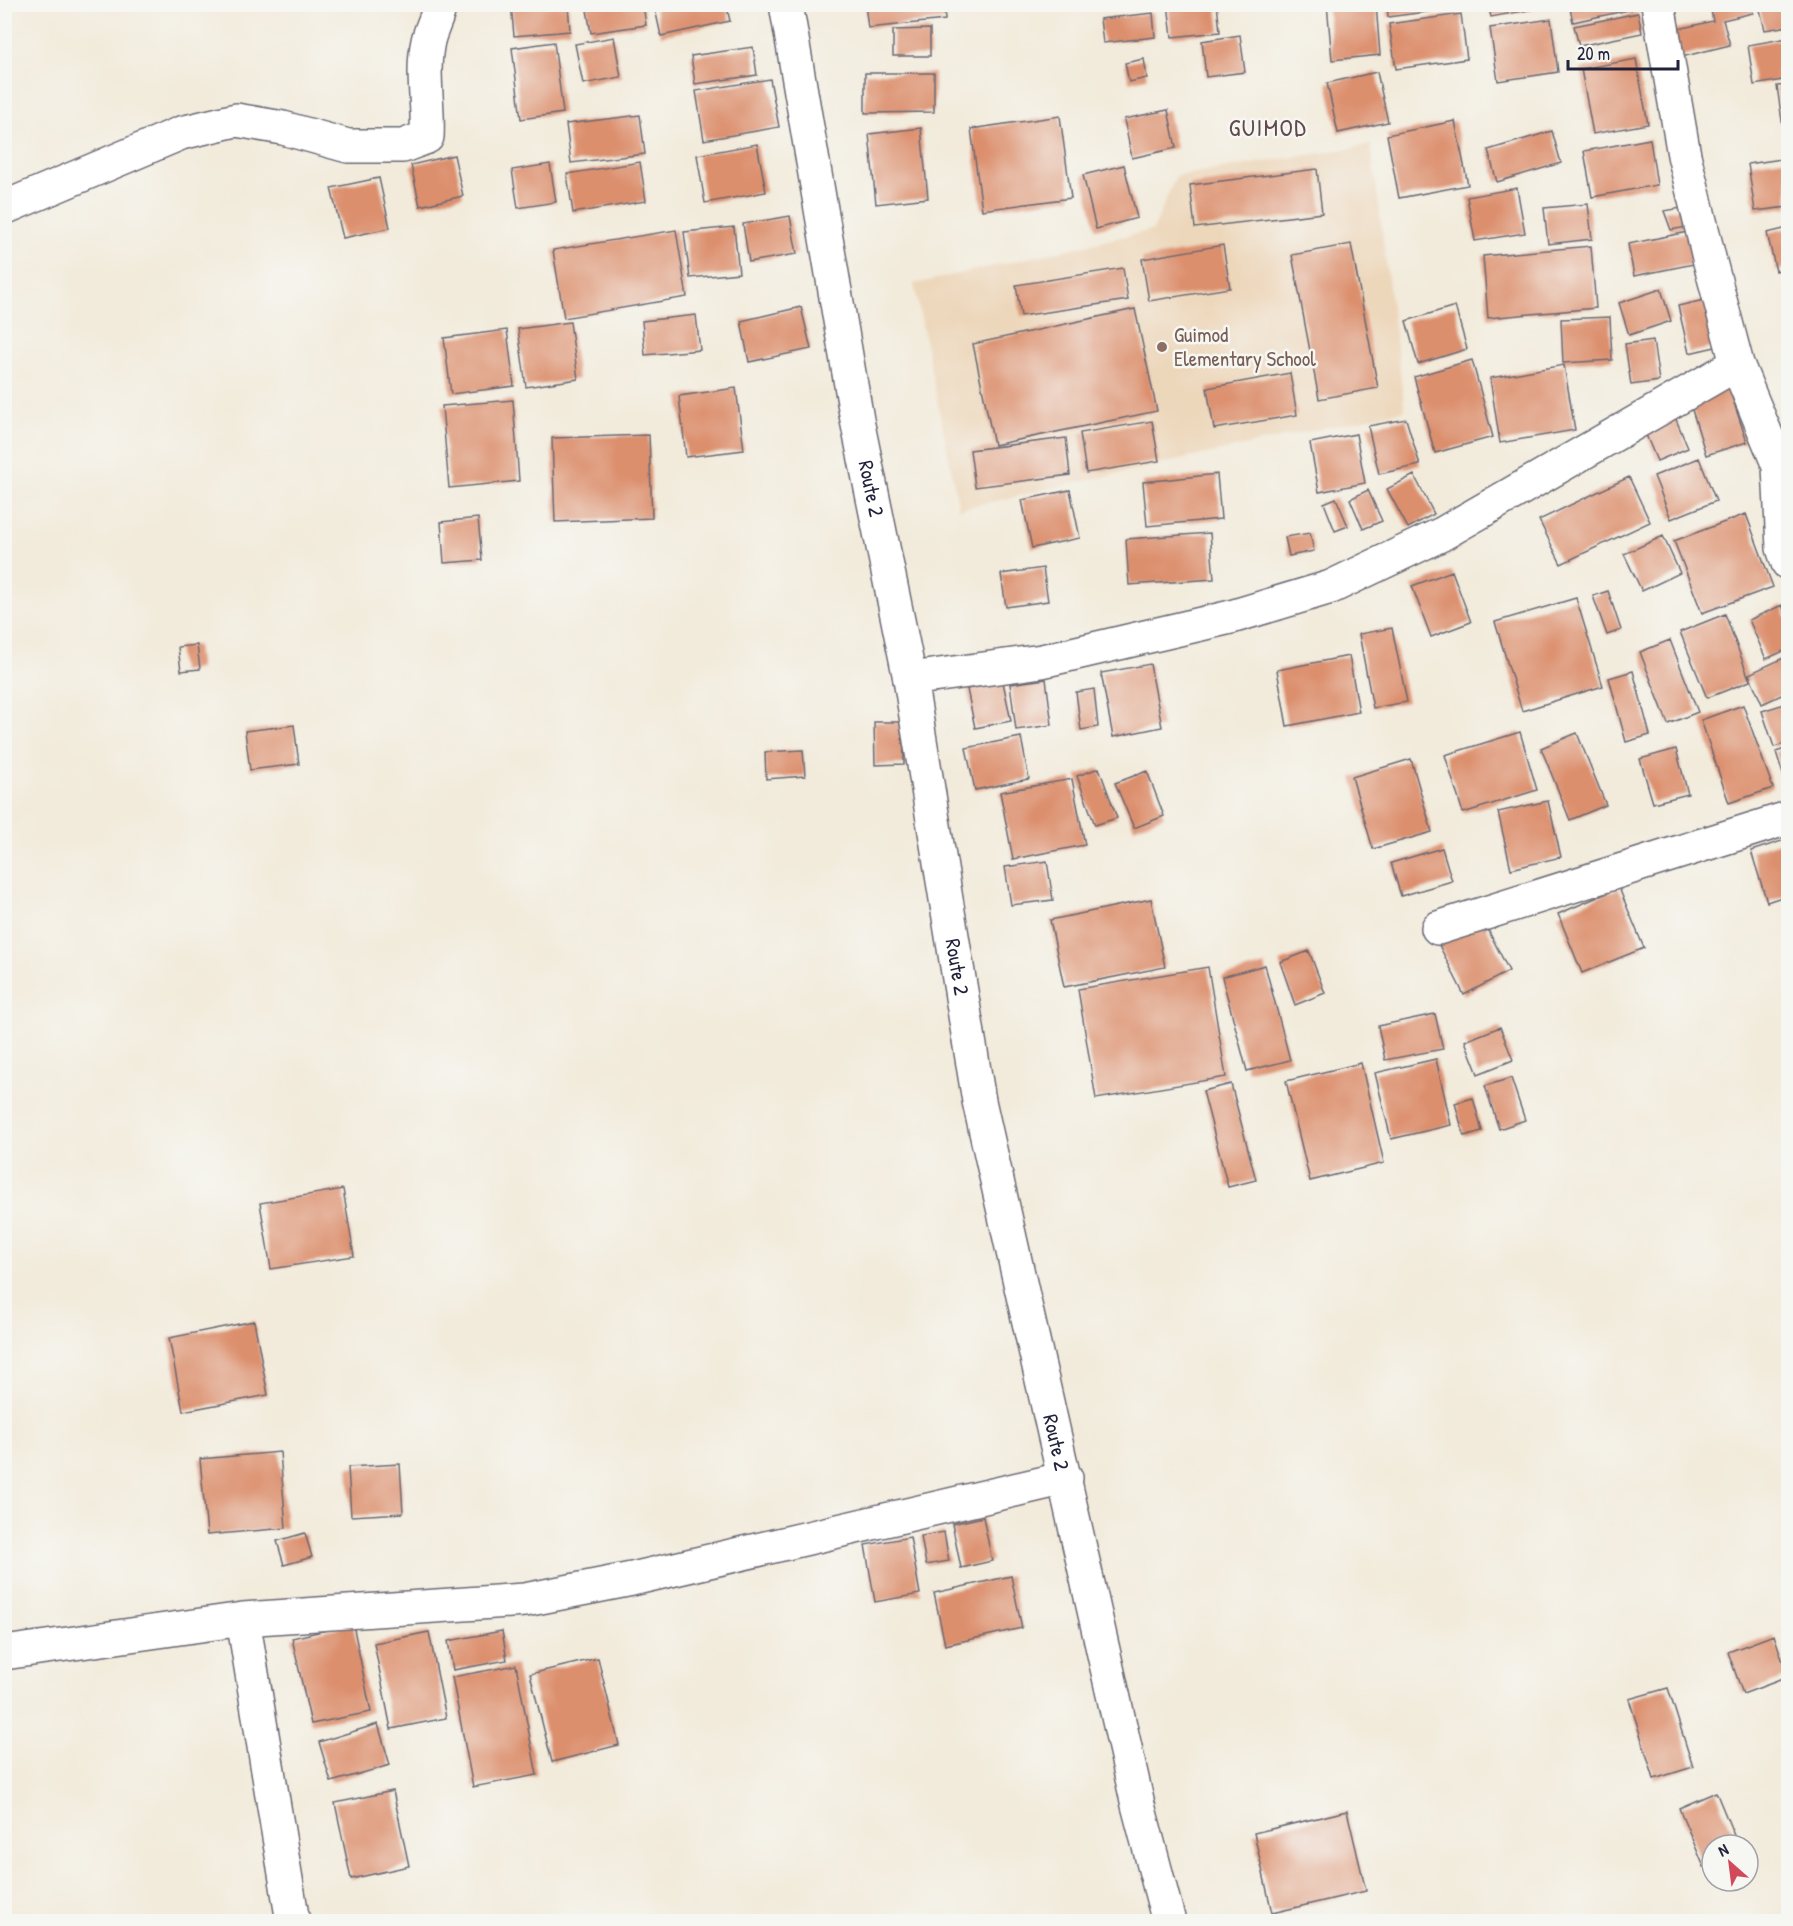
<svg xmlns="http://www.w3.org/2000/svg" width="1793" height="1926" font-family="'Patrick Hand',sans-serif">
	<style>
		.built { fill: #edd7bb }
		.building { fill: #dc8f6d }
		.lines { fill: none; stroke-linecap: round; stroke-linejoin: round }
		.minor-casing { stroke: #6b6873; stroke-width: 36 }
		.trunk-casing { stroke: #6b6873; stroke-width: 36 }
		.minor { stroke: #fff; stroke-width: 33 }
		.trunk { stroke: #fff; stroke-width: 33 }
		.education-dot { fill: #8d6e63; stroke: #f6f6f2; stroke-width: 2 }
		.labels { text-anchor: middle; stroke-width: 5; stroke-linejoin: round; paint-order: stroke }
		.education-label { font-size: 21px; fill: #785e54; stroke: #f6f6f2; text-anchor: start }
		.street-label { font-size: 21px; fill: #22223b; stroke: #f6f6f2 }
		.quarter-label { font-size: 24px; letter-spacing: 1.5px; fill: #63484c; stroke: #f6f6f2 }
	</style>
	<rect width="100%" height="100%" fill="#f6f6f2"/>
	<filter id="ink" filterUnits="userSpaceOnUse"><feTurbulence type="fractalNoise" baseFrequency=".0167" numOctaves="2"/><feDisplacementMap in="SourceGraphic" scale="12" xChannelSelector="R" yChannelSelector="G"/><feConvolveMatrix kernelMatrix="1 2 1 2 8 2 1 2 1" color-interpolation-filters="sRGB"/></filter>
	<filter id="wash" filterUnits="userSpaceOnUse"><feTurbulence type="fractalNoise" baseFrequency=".008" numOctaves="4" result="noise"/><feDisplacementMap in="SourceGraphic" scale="24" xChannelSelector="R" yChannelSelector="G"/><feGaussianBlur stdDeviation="1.35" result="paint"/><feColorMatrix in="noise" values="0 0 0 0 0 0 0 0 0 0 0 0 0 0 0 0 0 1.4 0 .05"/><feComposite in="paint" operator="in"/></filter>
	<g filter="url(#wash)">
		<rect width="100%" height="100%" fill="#f2ebdb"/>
		<path class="built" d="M1371,145L1405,410L959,509L914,284L1153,230L1176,176Z"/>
		<g id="blocks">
			<path class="building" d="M511,4H568L570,31L514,36Z
				M586,4H643L646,25L591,33Z
				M654,4H726L730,21L661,36Z
				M865,4H944L945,20L868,28Z
				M1168,4H1217L1220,32L1172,37Z
				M1327,4H1376L1380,55L1332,60Z
				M1387,4H1440L1441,10L1388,17Z
				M1488,4H1549L1550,6L1491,17Z
				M1569,4H1642L1643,7L1573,22Z
				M1710,4H1751L1753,13L1723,20L1730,45L1677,58L1670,31L1713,21Z
				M1788,4V26L1765,30L1759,6Z
				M1153,13L1155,37L1103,43L1100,19Z
				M1638,13L1642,33L1579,46L1574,26Z
				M1461,14L1467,59L1396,69L1389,24Z
				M1551,19L1558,72L1498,81L1490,28Z
				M930,29V56H893V30Z
				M1240,35L1245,72L1206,77L1202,41Z
				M614,37L621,77L583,84L575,44Z
				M1788,38V79L1754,85L1748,45Z
				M554,42L563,113L521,119L512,48Z
				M753,47L757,75L695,84L691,56Z
				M1144,59L1147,78L1129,82L1125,63Z
				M1636,59L1648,124L1593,134L1581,69Z
				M1377,72L1388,122L1338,133L1327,83Z
				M865,73H934V112L865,113Z
				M770,79L779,127L704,140L696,91Z
				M1788,85V127L1783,128L1777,86Z
				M1168,110L1176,148L1132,158L1124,119Z
				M640,115L645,154L571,163L566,124Z
				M1060,116L1071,198L982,210L971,129Z
				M1455,121L1468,185L1399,198L1387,135Z
				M921,128L928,198L876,204L869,134Z
				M1552,131L1561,163L1497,182L1488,150Z
				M1650,139L1657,185L1592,197L1584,151Z
				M757,144L766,192L705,203L697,155Z
				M454,155L463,196L420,206L411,165Z
				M1788,158V207L1755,211L1748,164Z
				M640,162L646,201L573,213L567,174Z
				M550,164L556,202L518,208L512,170Z
				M1124,165L1137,218L1096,229L1083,175Z
				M1317,169L1322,213L1195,228L1190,185Z
				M379,178L390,228L343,238L331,188Z
				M1517,188L1525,233L1475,241L1467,197Z
				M1588,204L1592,239L1548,244L1544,208Z
				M1693,206L1697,225L1671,230L1664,211Z
				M790,216L797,254L749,262L743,224Z
				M734,227L739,273L690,278L684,232Z
				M1788,228V268L1776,271L1767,233Z
				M676,230L687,297L564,318L553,250Z
				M1688,232L1694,264L1634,276L1628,244Z
				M1351,244L1378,388L1319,399L1292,255Z
				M1223,245L1230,288L1149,301L1142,259Z
				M1591,246L1596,308L1488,318L1483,256Z
				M1123,268L1128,300L1021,316L1016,285Z
				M1661,289L1671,321L1629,335L1619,303Z
				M1713,298L1724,345L1689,353L1678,306Z
				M1455,306L1467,349L1418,364L1406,321Z
				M801,307L811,349L749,362L741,321Z
				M1135,309L1157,411L994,445L973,344Z
				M696,315L700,350L645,355L642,321Z
				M1610,317L1612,360L1563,363L1561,319Z
				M570,322L578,379L526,387L518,329Z
				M507,330L514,386L451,394L444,338Z
				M1653,340L1659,381L1631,385L1625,344Z
				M1472,360L1493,437L1435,453L1414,377Z
				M1564,365L1575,430L1500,443L1490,378Z
				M1290,373L1297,415L1214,429L1207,388Z
				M736,388L744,450L686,457L679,396Z
				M1729,388L1747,442L1706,455L1689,400Z
				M513,400L519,481L449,488L442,406Z
				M1672,410L1688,448L1657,461L1641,423Z
				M1406,419L1420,465L1379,474L1368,426Z
				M1152,421L1159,461L1086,473L1080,433Z
				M1356,434L1365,483L1319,492L1310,443Z
				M649,435L652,518L555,522L552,438Z
				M1066,438L1070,475L975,487L970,450Z
				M1699,458L1716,501L1671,519L1654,476Z
				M1217,474L1221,519L1147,526L1143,482Z
				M1414,475L1434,514L1408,528L1387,489Z
				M1629,477L1650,522L1561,564L1539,520Z
				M1070,490L1080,538L1032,548L1022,500Z
				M1368,490L1382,521L1363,529L1350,499Z
				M1336,498L1348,526L1335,531L1324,503Z
				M1746,514L1773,587L1702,613L1674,541Z
				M478,518L482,560L444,563L441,522Z
				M1210,533L1214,579L1129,585L1126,539Z
				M1310,533L1314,551L1289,556L1285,537Z
				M1663,536L1680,573L1642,591L1624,554Z
				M1043,568L1048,601L1006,607L1001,574Z
				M1452,571L1471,622L1431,637L1412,586Z
				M1608,591L1621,630L1607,635L1593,596Z
				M1576,598L1603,686L1522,711L1495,622Z
				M1782,605L1788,621V649L1766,659L1749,620Z
				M1725,614L1750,681L1707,698L1680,632Z
				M1392,628L1407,702L1373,708L1359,634Z
				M1670,640L1698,712L1668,724L1640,652Z
				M197,645L200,669L181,671L178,647Z
				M1349,656L1359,712L1287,726L1277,670Z
				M1788,656V692L1762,704L1749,674Z
				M1150,664L1162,727L1113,737L1101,673Z
				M1633,671L1650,735L1626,742L1609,678Z
				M1046,679L1052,725L1016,730L1010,684Z
				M1003,682L1011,721L975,728L967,689Z
				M1094,689L1098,727L1081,730L1076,692Z
				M1788,703V743L1774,747L1762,711Z
				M1743,705L1773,788L1729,803L1701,720Z
				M874,722H903L904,764L875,765Z
				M294,725L299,764L250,770L245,731Z
				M1520,732L1537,790L1463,813L1445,755Z
				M1577,733L1606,805L1570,820L1541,748Z
				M1021,737L1029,779L975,790L966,748Z
				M1788,748V790L1776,752Z
				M1676,749L1688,794L1653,803L1640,759Z
				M803,750L805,776L766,779L765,752Z
				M1411,759L1432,832L1373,849L1352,777Z
				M1099,768L1117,818L1095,825L1077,776Z
				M1147,771L1164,816L1134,828L1115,783Z
				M1072,779L1085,845L1013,859L1000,792Z
				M1548,801L1561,857L1511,869L1498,812Z
				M1788,839V895L1767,902L1751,851Z
				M1442,848L1452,881L1401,896L1391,863Z
				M1047,861L1053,900L1011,905L1005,867Z
				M1619,888L1644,948L1582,973L1558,914Z
				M1151,899L1165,967L1064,987L1050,920Z
				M1484,922L1509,971L1464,995L1439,945Z
				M1309,951L1325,993L1295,1005L1280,962Z
				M1265,965L1290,1060L1247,1071L1222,977Z
				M1208,967L1226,1077L1096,1099L1078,989Z
				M1435,1014L1443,1049L1385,1060L1378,1026Z
				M1500,1027L1513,1060L1478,1074L1465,1041Z
				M1436,1059L1451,1125L1391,1139L1375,1073Z
				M1361,1063L1384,1163L1310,1181L1286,1081Z
				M1511,1078L1525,1120L1499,1129L1485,1086Z
				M1231,1084L1256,1180L1228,1187L1203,1091Z
				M1473,1098L1482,1131L1464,1136L1455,1103Z
				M343,1189L354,1256L271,1269L260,1203Z
				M254,1321L268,1395L183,1411L169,1338Z
				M280,1452L286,1528L207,1535L200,1459Z
				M400,1464L403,1513L351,1516L348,1467Z
				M983,1517L992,1561L961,1568L952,1524Z
				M944,1532L949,1561L926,1565L921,1536Z
				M305,1533L312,1557L284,1565L277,1541Z
				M910,1537L920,1594L875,1602L865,1545Z
				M1011,1576L1022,1628L945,1645L934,1593Z
				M353,1624L371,1712L311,1724L292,1638Z
				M502,1631L507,1660L453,1670L448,1641Z
				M429,1632L446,1718L391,1729L374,1643Z
				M1774,1635L1788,1677L1743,1694L1728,1652Z
				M598,1658L619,1745L552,1762L530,1674Z
				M516,1665L537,1775L473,1787L452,1677Z
				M1668,1688L1693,1767L1654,1779L1629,1699Z
				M378,1724L390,1765L331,1782L319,1742Z
				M393,1791L409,1866L351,1879L335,1803Z
				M1716,1792L1738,1845H1712V1864L1704,1867L1679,1808Z
				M1347,1811L1366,1891L1272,1913L1254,1833Z"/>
		</g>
	</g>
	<g filter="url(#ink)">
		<use href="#blocks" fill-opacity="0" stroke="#6b6873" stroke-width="1.5"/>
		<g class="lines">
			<defs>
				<path id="minor" d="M1658,4L1684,155L1710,262L1737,364L1779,466L1783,548L1788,563
					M4,208L181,133L236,120L283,128L348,146H403L427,137C429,105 421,73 428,41C431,28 438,17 440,4
					M910,679L1042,661L1231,617L1331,587L1442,534L1737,364
					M1438,928L1788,818
					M243,1619L293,1922
					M4,1653L243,1619L525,1600L632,1579L1066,1478"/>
				<g id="trunk">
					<path id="s1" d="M786,4L857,420L910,679L979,1101L1138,1805L1169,1922"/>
				</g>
			</defs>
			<use href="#minor" class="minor-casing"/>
			<use href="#trunk" class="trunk-casing"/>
			<use href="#minor" class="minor"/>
			<use href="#trunk" class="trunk"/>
		</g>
	</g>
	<circle class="education-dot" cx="1162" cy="347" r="6"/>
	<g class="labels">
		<g class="education-label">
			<text x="1174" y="342">Guimod<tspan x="1174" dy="24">Elementary School</tspan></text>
		</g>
		<g class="street-label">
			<text dy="7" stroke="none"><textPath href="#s1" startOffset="492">Route 2</textPath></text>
			<text dy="7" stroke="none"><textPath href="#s1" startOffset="978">Route 2</textPath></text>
			<text dy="7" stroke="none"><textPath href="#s1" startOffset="1464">Route 2</textPath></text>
		</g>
		<g class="quarter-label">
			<text x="1268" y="136">GUIMOD</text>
		</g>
	</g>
	<rect width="1793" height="1926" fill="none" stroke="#f6f6f2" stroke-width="24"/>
	<g transform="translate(1730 1863) rotate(332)"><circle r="28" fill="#f6f6f2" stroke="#a1a1a9" stroke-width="1.5"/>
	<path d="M0-4.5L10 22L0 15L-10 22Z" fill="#d1495b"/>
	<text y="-9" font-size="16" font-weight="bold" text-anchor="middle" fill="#22223b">N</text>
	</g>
	<path d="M1568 60v9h110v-9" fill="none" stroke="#22223b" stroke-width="3"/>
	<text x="1577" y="60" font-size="18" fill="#22223b" stroke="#f6f6f2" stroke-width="4.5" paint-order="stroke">20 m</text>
</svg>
